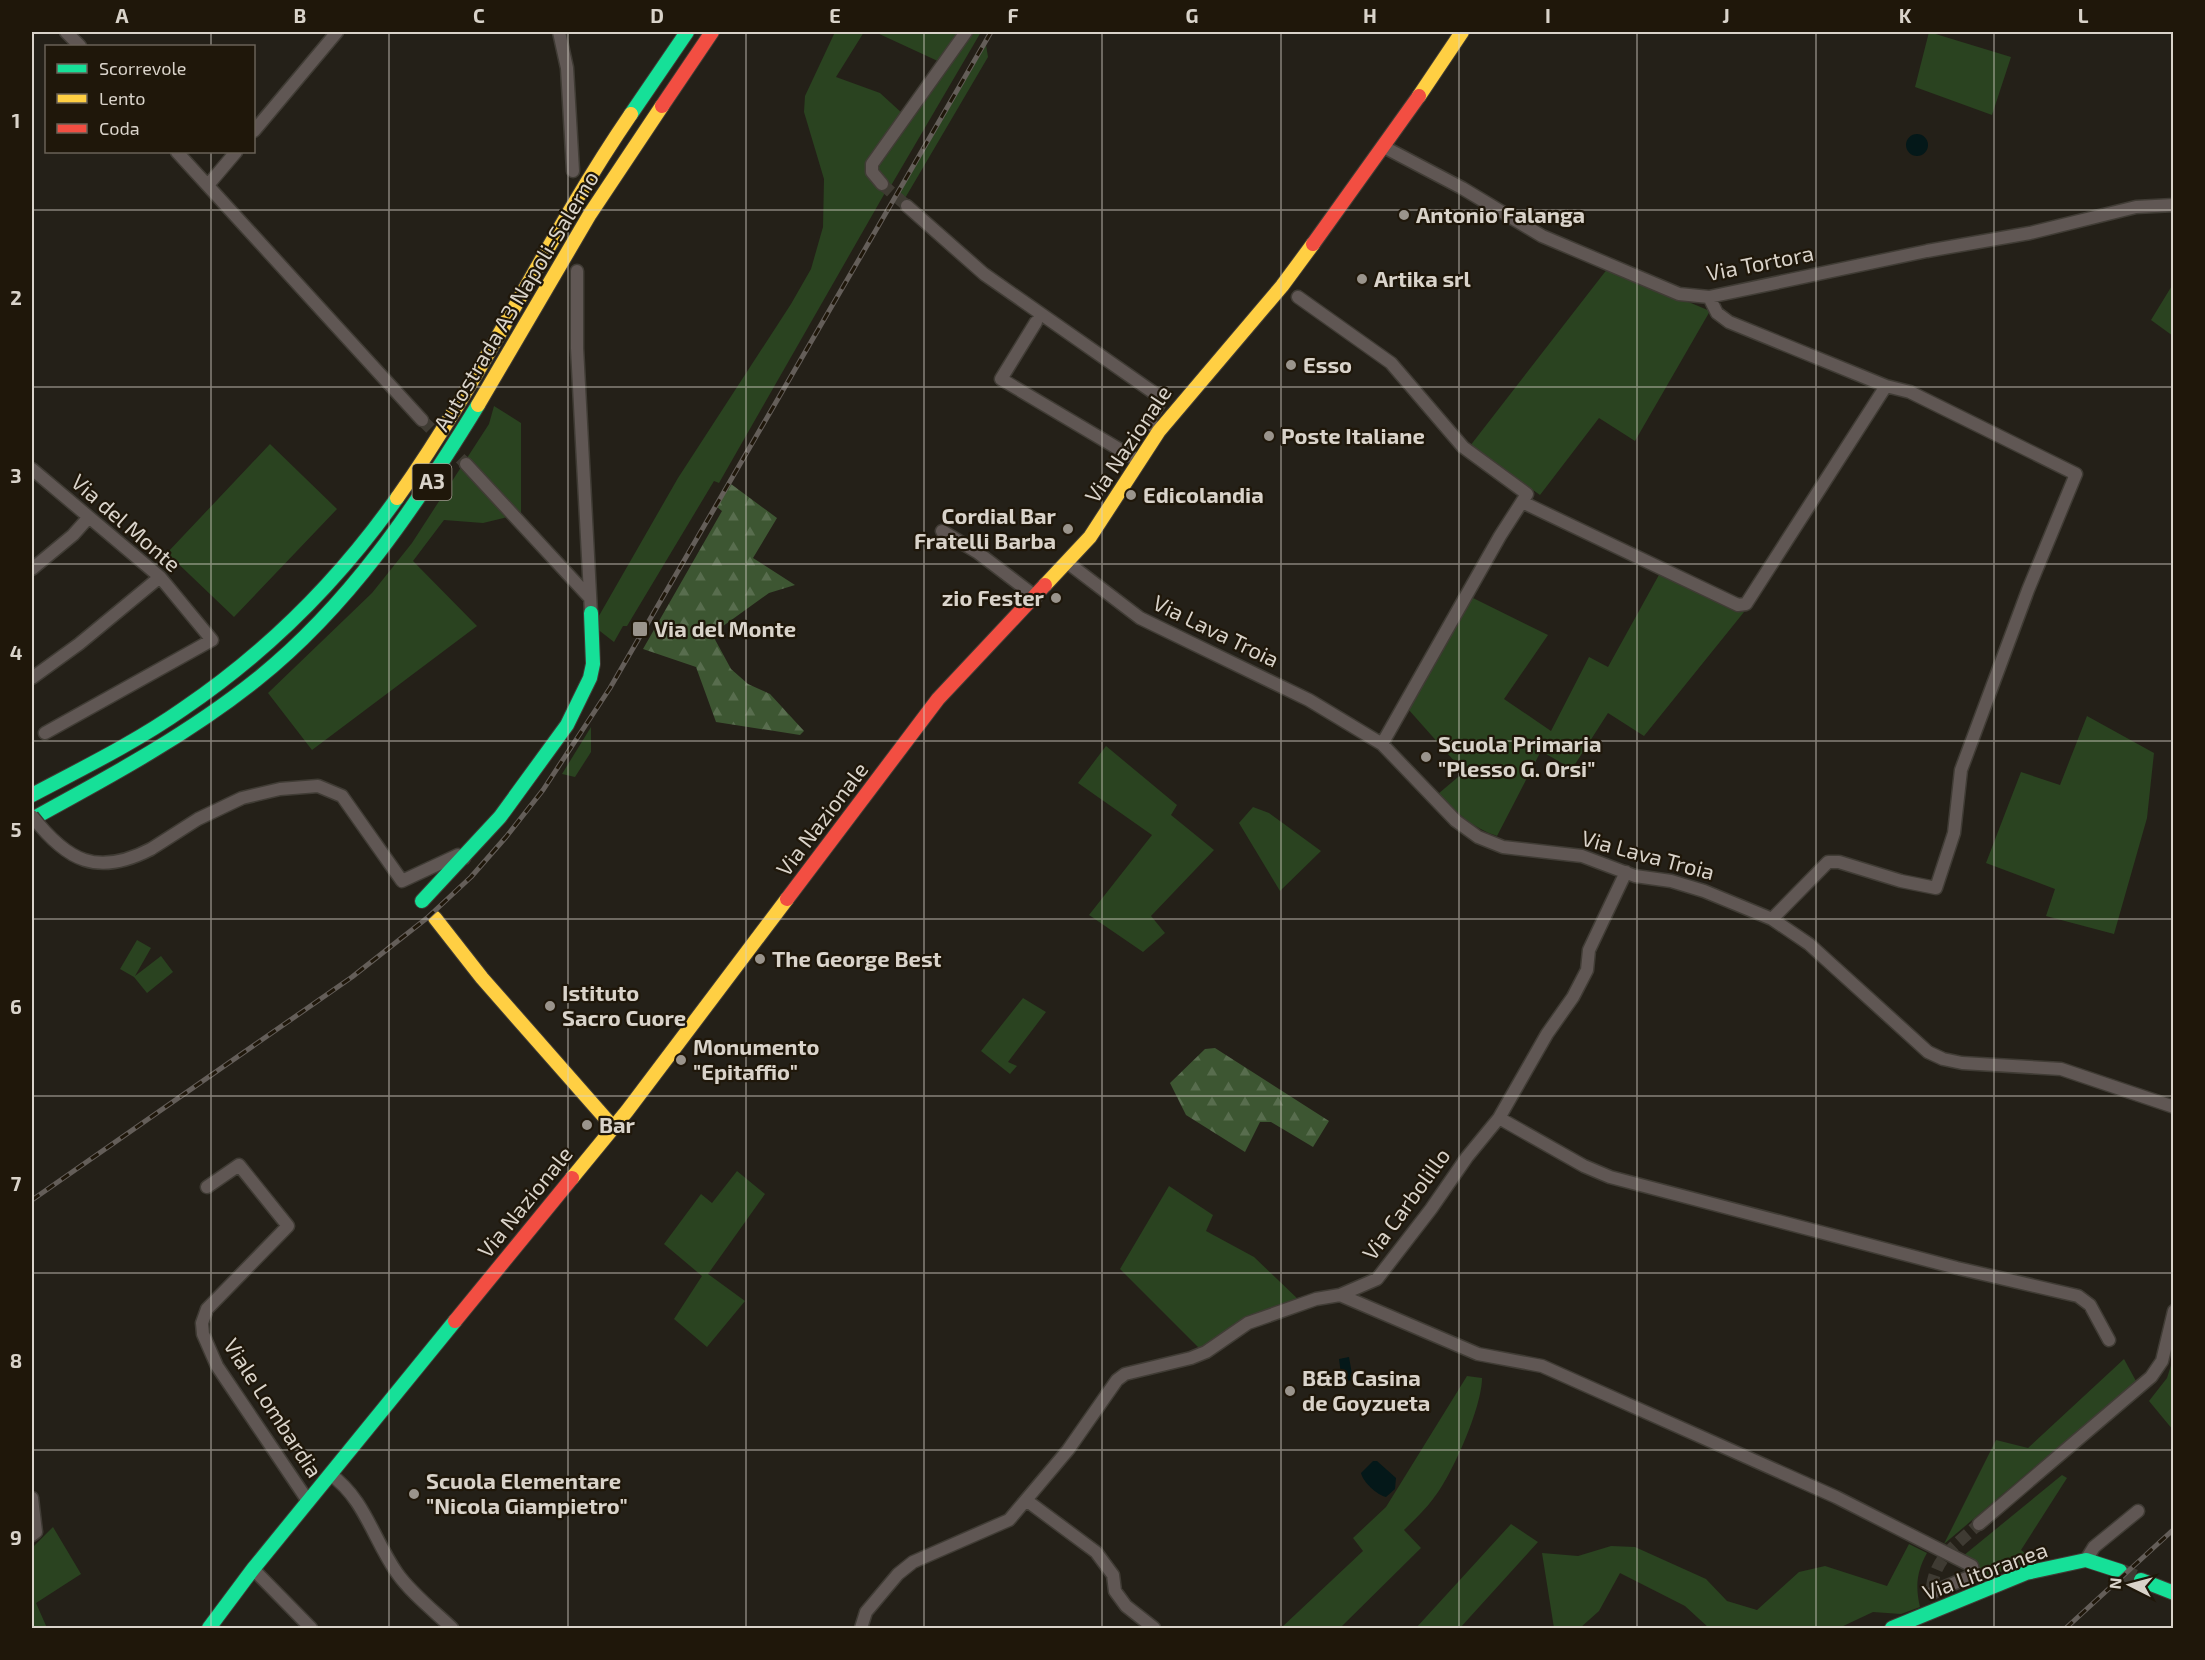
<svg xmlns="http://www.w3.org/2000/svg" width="2205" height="1660" font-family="'Exo 2',sans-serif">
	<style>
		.green { fill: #2a4320 }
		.forest { fill: url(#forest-firs) }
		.water { fill: #041819 }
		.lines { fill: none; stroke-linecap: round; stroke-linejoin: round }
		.street-tunnel { stroke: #3f3b33; stroke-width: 12; stroke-dasharray: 12 6; stroke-linecap: butt }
		.secondary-tunnel { stroke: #3f3b33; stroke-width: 16; stroke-dasharray: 16 8; stroke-linecap: butt }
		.street-casing { stroke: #403c35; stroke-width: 15 }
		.fast-casing { stroke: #403c35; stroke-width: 16 }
		.slow-casing { stroke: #403c35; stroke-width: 16 }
		.jam-casing { stroke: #403c35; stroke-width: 16 }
		.street { stroke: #605754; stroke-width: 12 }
		.fast { stroke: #16e098; stroke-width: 14 }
		.slow { stroke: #ffcf43; stroke-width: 14 }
		.jam { stroke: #f24e42; stroke-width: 14 }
		.rail-casing { stroke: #645e59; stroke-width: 5 }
		.rail { stroke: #1f170a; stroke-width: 3; stroke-dasharray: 9; stroke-linecap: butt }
		.street-bridge-casing { stroke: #403c35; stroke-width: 15; stroke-linecap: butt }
		.street-bridge { stroke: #605754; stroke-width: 12 }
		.grid { fill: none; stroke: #d9d3ca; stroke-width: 1.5; stroke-opacity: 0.55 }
		.poi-dot { fill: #9a948c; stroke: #1f170a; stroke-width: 2 }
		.labels { text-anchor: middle; stroke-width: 4.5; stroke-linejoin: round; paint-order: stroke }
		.shield { fill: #1f170a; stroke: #a19b90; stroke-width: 1.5 }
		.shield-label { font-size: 21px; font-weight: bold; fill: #d9d3ca }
		.poi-label { font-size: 22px; font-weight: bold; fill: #d9d3ca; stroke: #1f170a; text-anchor: start }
		.street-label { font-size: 22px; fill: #d9d3ca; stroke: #1f170a }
		.neatline { fill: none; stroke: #d9d3ca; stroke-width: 2 }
		.grid-label { font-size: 20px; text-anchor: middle; font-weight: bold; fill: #d9d3ca }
	</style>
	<defs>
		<pattern id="forest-firs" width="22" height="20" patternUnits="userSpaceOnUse" patternTransform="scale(1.5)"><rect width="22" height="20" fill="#3d5632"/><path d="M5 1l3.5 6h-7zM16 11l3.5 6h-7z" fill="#586d4e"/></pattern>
	</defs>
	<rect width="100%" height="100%" fill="#242018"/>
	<path class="green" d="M835,32H864L836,77L880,93L903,114L872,176L886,191L719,483L714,481L627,626H623L614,642L596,628V621L678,478L791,304L811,269L823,227L824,179L804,112L805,96Z
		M875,32H964L942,63Z
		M970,32H981L889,189L874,174L875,165Z
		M1929,32L2011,57L1992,115L1915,87Z
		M986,45L988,57L901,205L895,201Z
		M1608,268L1710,311L1635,441L1599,418L1540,495L1470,446Z
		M2173,284V336L2151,320Z
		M494,406L521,423V514L483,523L444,520L413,561L477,626L312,750L268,693L372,593L412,543L489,424Z
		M270,444L337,509L234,617L167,553Z
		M1660,573L1744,612L1644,736L1608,713L1572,769L1541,751L1497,836C1472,828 1456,812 1438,794L1464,772L1408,709L1471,597L1548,635L1504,699L1551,731L1589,657L1608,667Z
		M2087,716L2154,753L2147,818L2114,934L2046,916L2055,889L1986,863L2021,772L2060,785Z
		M591,727V752L575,777L562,774Z
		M1106,746L1177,805L1171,815L1214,850L1151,916L1165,933L1143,952L1089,915L1152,835L1078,783Z
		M1253,807L1269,813L1321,851L1280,891L1239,823Z
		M137,940L151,948L135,976L161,956L173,972L147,993L134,977L120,969Z
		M1023,998L1046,1012L1008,1062L1017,1066L1010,1074L981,1051Z
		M737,1171L765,1194L708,1274L745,1301L707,1347L674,1319L702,1276L664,1244L701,1194L712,1203Z
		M1169,1186L1213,1215L1206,1231L1254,1257L1301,1302L1203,1352L1120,1269Z
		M2124,1359L2136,1381L1944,1544L1996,1440L2028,1448Z
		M2173,1359L2174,1360L2173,1430L2149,1401L2167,1378Z
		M1467,1376L1482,1378C1482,1407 1452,1476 1433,1499C1425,1510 1414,1520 1404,1530L1421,1548L1340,1628H1281L1363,1551L1353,1538L1386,1507Z
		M2062,1475L2067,1478L2021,1550L2033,1560L1983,1578L1975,1564L1963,1556Z
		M1511,1524L1538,1542L1460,1628H1416Z
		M53,1527L81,1574L36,1603L47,1628H32V1548Z
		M1909,1544L1927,1553C1917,1571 1915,1586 1920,1607L1901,1614L1873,1612L1839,1628H1709L1685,1606L1620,1573L1599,1611L1580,1628H1554L1542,1553L1578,1556L1611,1546L1635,1547L1706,1579L1727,1601L1757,1610L1799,1572L1825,1566L1887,1586Z"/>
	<path class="forest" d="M731,484L777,518L753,558L795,585L769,593L712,634L731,669L748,684L770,694L804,731L800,735L716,722L696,667L643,649L722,511L717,507Z
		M1215,1048L1329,1121L1313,1147L1271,1122H1260L1245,1152L1186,1115L1170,1083L1205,1049Z"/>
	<path class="water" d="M1906 145a11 11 0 1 1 22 0a11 11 0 1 1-22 0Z
		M1349,1357L1353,1380L1342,1382L1339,1359Z
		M1373,1461H1377L1396,1478L1395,1489L1386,1497C1377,1495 1363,1482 1361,1473Z"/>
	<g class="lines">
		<path class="street-tunnel" d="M882,184L907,206
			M422,420L466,464
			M1932,1587C1935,1558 1958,1543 1979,1524"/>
		<path class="secondary-tunnel" d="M2120,1571L2141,1580"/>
		<defs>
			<path id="street" d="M66,32L80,46
				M559,32L567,68L573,171
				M254,131L337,32
				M1384,147L1462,188L1542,236L1679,294L1709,297L1927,251L2030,233L2136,207L2174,205
				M177,152L422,420
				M882,184L872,172V164L966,32
				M208,185L236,152
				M907,206L984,274L1157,395L1159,404L1148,421L1159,431
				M577,271V348L591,613
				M1298,297L1391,363L1463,447L1527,494L1500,536L1382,744
				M1709,297L1717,313L1729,322L1886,386L1910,392L2076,474L2028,590L1961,770L1954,833L1936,888L1901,881L1839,862H1828L1772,919
				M1036,322L1001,379L1139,461
				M466,464L590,598
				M32,469L160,577L212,640L45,733
				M1522,502L1738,605L1746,604L1886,386
				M942,531L977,552L1036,597
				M1068,563L1140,618L1309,700L1382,744L1456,821L1478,837L1503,847L1582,856L1635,876L1671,881L1704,891L1772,919L1809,944L1928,1052L1943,1059L1962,1063L2061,1069L2174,1107
				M32,569L73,535L89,517
				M32,678L79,644L160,577
				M151,849L198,819L242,798L280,789L318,786L342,796L402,881L458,855L464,858
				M1499,1118L1584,1166L1610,1177L1957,1268L2078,1296L2090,1305L2109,1340
				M207,1187L239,1165L288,1226L207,1309L202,1323L203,1334L217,1366L308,1501
				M1340,1295L1478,1354L1542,1366L1836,1497L1972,1566L1974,1575L1933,1592
				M330,1474C365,1499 373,1539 397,1573C411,1593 434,1611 452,1628
				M32,1498L36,1532L32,1535
				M1026,1500L1096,1552L1113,1575L1115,1591L1126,1606L1154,1628
				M1979,1524L2151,1377L2162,1361L2174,1311
				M2086,1560L2094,1547L2138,1511
				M253,1569L311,1628
				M861,1628L866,1612L898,1574L913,1562L1009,1520L1068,1450L1117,1380L1125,1374L1191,1358L1206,1352L1248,1323L1316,1299L1340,1295L1377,1279L1431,1209L1467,1157L1499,1118L1547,1034L1573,997L1587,970L1589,950L1626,872"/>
			<path id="fast" d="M631,114L687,32
				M32,795C83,768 136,742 183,709C267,652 339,580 397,498
				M32,819C109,777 187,735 256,680C349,606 416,506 478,405
				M422,901L500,817L567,725L590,678L593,664L591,613
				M2141,1580L2174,1593
				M209,1628L253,1569L455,1321
				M1892,1628L2026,1573L2086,1560L2120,1571"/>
			<path id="slow" d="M1419,96L1462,32
				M478,405L590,214L662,106
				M397,498C484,376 546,238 631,114
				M1045,585L1090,537L1159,431L1282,286L1313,244
				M435,918L482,978L613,1127
				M572,1178L627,1111L787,899"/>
			<path id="jam" d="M662,106L712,32
				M1313,244L1419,96
				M787,899L938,699L1045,585
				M455,1321L572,1178"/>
		</defs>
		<use href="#street" class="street-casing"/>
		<use href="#fast" class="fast-casing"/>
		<use href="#slow" class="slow-casing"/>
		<use href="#jam" class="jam-casing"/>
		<use href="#street" class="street"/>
		<use href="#fast" class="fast"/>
		<use href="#slow" class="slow"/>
		<use href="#jam" class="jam"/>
		<defs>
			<path id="rail" d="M32,1200L352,977L427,918L471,877L506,837L543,790L610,688L991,32
				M2066,1628L2174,1529"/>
		</defs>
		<use href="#rail" class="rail-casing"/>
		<use href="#rail" class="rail"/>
		<defs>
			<path id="street-bridge" d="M32,816C67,861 97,877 151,849"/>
		</defs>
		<use href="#street-bridge" class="street-bridge-casing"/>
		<use href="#street-bridge" class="street-bridge"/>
	</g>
	<path class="grid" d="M211,32V46M389,32V1628M568,32V1628M746,32V1628M924,32V1628M1102,32V1628M1281,32V1628M1459,32V1628M1637,32V1628M1816,32V1628M1994,32V1628M211,152V1628M32,210H2174M32,387H2174M32,564H2174M32,741H2174M32,919H2174M32,1096H2174M32,1273H2174M32,1450H2174"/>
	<g class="poi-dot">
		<circle cx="1404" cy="215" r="6"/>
		<circle cx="1362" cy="279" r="6"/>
		<circle cx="1291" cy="365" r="6"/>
		<circle cx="1269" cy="436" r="6"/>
		<circle cx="1131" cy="495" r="6"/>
		<circle cx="1068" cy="529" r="6"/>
		<circle cx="1056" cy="598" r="6"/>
		<rect x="632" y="621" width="16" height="16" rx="3"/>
		<circle cx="1426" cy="757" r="6"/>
		<circle cx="760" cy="959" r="6"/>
		<circle cx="550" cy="1006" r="6"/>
		<circle cx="681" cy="1060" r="6"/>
		<circle cx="587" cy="1125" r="6"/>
		<circle cx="1290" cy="1391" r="6"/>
		<circle cx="414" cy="1494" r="6"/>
	</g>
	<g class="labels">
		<rect class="shield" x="412.5" y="464" width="39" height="36" rx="4.5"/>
		<g class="shield-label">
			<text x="432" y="489">A3</text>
		</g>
		<g class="poi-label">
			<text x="1416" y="223">Antonio Falanga</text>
			<text x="1374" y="287">Artika srl</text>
			<text x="1303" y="373">Esso</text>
			<text x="1281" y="444">Poste Italiane</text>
			<text x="1143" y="503">Edicolandia</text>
			<text x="1056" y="524" text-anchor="end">Cordial Bar<tspan x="1056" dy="25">Fratelli Barba</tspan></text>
			<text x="1044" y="606" text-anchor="end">zio Fester</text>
			<text x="654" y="637">Via del Monte</text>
			<text x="1438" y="752">Scuola Primaria<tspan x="1438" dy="25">"Plesso G. Orsi"</tspan></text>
			<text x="772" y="967">The George Best</text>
			<text x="562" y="1001">Istituto<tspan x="562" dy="25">Sacro Cuore</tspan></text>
			<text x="693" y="1055">Monumento<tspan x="693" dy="25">"Epitaffio"</tspan></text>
			<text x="599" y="1133">Bar</text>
			<text x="1302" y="1386">B&amp;B Casina<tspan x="1302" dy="25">de Goyzueta</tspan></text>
			<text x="426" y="1489">Scuola Elementare<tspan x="426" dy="25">"Nicola Giampietro"</tspan></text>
		</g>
		<g class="street-label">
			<text transform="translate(1760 263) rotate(-11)" y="8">Via Tortora</text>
			<text transform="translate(516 301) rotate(-59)" y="8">Autostrada A3 Napoli-Salerno</text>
			<text transform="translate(1128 444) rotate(-56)" y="8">Via Nazionale</text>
			<text transform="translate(126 523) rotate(41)" y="8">Via del Monte</text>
			<text transform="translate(1216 631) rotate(26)" y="8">Via Lava Troia</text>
			<text transform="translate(822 819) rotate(-53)" y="8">Via Nazionale</text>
			<text transform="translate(1648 855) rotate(15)" y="8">Via Lava Troia</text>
			<text transform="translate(525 1202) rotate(-51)" y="8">Via Nazionale</text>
			<text transform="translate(1406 1204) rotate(-54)" y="8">Via Carbolillo</text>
			<text transform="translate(273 1408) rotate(57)" y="8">Viale Lombardia</text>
			<text transform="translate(1985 1571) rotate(-20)" y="8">Via Litoranea</text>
		</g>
	</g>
	<rect width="2205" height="1660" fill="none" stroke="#1f170a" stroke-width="66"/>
	<rect x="45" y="45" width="210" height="108" fill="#1f170a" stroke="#696257" stroke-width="1.5"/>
	<rect x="57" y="64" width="30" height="9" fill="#16e098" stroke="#696257" stroke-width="1.5"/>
	<text x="99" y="75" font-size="18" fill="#d9d3ca">Scorrevole</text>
	<rect x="57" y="94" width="30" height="9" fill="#ffcf43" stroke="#696257" stroke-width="1.5"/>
	<text x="99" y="105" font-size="18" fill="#d9d3ca">Lento</text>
	<rect x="57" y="124" width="30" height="9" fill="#f24e42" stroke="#696257" stroke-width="1.5"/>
	<text x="99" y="135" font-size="18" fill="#d9d3ca">Coda</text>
	<g transform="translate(2130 1585) rotate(276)" stroke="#1f170a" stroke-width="4.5" paint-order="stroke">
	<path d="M0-4.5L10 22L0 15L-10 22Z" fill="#d9d3ca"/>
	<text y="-9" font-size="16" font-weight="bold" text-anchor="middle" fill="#d9d3ca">N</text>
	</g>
	<rect x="33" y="33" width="2139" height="1594" class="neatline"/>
	<g class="grid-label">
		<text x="122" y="23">A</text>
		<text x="300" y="23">B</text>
		<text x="479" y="23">C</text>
		<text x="657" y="23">D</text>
		<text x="835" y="23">E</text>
		<text x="1013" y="23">F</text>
		<text x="1192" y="23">G</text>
		<text x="1370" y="23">H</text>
		<text x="1548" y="23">I</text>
		<text x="1726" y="23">J</text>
		<text x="1905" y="23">K</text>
		<text x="2083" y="23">L</text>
		<text x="16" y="128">1</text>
		<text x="16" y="305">2</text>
		<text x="16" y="483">3</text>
		<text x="16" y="660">4</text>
		<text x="16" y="837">5</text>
		<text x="16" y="1014">6</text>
		<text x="16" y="1191">7</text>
		<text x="16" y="1368">8</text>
		<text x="16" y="1545">9</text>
	</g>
</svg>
